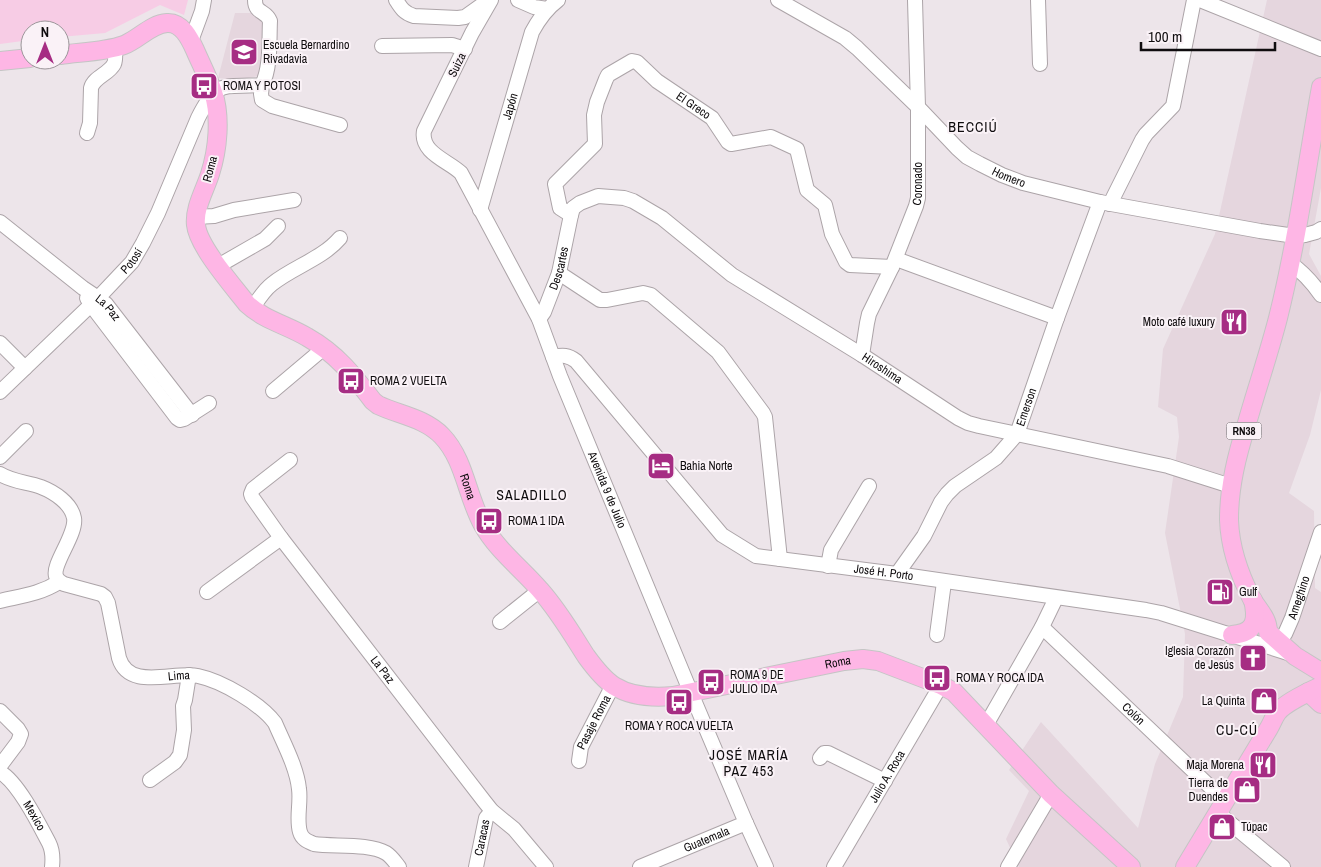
<svg xmlns="http://www.w3.org/2000/svg" width="1321" height="867" font-family="'Archivo Narrow',sans-serif">
	<style>
		.built { fill: #e5d6de }
		.park { fill: #f7cce5 }
		.lines { fill: none; stroke-linecap: round; stroke-linejoin: round }
		.minor-casing { stroke: #aca4a8; stroke-width: 16 }
		.major-casing { stroke: #c5c5c5; stroke-width: 20 }
		.minor { stroke: #fff; stroke-width: 14 }
		.major { stroke: #feb6e5; stroke-width: 18 }
		.labels { text-anchor: middle; stroke-width: 4; stroke-linejoin: round; paint-order: stroke }
		.shield { fill: #faf2f7; stroke: #565154; stroke-width: 1 }
		.shield-label { font-size: 11px; font-weight: bold; fill: #0f0c0e }
		.poi-label { font-size: 12px; fill: #0f0c0e; stroke: #faf2f7; text-anchor: start }
		.street-label { font-size: 12px; fill: #0f0c0e; stroke: #faf2f7 }
		.neighbourhood-label { font-size: 14px; letter-spacing: 1px; fill: #0f0c0e; stroke: #faf2f7 }
	</style>
	<rect width="100%" height="100%" fill="#ede5ea"/>
	<path class="built" d="M1267,0H1321V188L1309,254L1321,276V390L1310,435L1289,493L1314,511L1315,588L1321,592V867H1019L1006,839L1029,791L1009,770L1041,722L1138,828L1155,764L1183,697L1185,634L1165,533L1179,437L1177,417L1158,407L1163,349L1215,234Z
		M235,13H256L265,17V41L259,76L236,80L218,78Z"/>
	<path class="park" d="M0,0H188L184,15L160,5L105,33L60,37V30H30V40L0,44Z"/>
	<g class="lines">
		<defs>
			<g id="minor">
				<path d="M396,0C401,8 404,13 414,16L458,18L465,17L486,2"/>
				<path id="s1" d="M491,0L472,33L424,131C420,153 449,161 461,173L539,319L560,376L691,693L746,823L766,867"/>
				<path d="M518,0L534,7L547,9"/>
				<path id="s2" d="M778,0L845,38L857,48L918,107L957,148L967,157L980,164L1002,175L1023,183L1100,202L1260,231L1295,236L1305,235L1316,232L1321,229"/>
				<path d="M1038,0L1040,64"/>
				<path d="M1200,0L1321,49"/>
				<path d="M191,41L202,11L204,0"/>
				<path d="M382,46L452,45L465,49"/>
				<path d="M262,85L261,94L262,100L272,106L340,125"/>
				<path d="M87,133L90,123L91,88C94,77 109,74 114,64C116,60 115,53 115,48"/>
				<path d="M1110,204L1142,140L1146,134L1173,106L1194,0"/>
				<path id="s3" d="M480,210L532,32C539,19 546,9 558,0"/>
				<path id="s4" d="M571,215L560,208L555,184L595,144L594,115L597,102L606,79L608,75L632,61L637,62L657,81L712,118L728,142L731,144L771,137L797,149L807,190L825,205L832,234L846,262L850,265L892,267"/>
				<path d="M196,217L214,216L234,210L294,200"/>
				<path id="s5" d="M0,222L83,288L98,298L106,304L192,415"/>
				<path d="M896,259L1057,318"/>
				<path d="M1290,263C1303,272 1312,282 1321,295"/>
				<path d="M218,266L265,239L278,226"/>
				<path d="M559,273L600,300H607L643,293L651,295L718,352L763,413L765,417L780,559"/>
				<path d="M87,298L91,305L177,418L180,420L184,419L209,403"/>
				<path d="M252,309C258,300 263,291 272,284C293,267 322,259 340,238"/>
				<path id="s6" d="M539,319L544,312L559,273L571,215L573,208L580,203L598,196L624,198L633,201L662,218L732,275L862,355L958,418L968,423L979,426L1168,466L1231,486"/>
				<path d="M0,343L25,368"/>
				<path id="s7" d="M862,355L867,323L869,314L892,267L916,206L918,198V107L915,0"/>
				<path id="s8" d="M553,357C563,355 568,355 576,361L722,535L756,556L897,574L1146,610L1161,613L1288,653"/>
				<path d="M273,391L324,348"/>
				<path id="s9" d="M0,392L98,298L132,262L143,243L158,213L198,118C218,78 223,88 262,85C271,67 269,41 270,21C266,10 255,14 255,0"/>
				<path d="M0,457L26,431"/>
				<path id="s10" d="M0,474C13,482 27,482 41,487C54,492 71,503 74,518C77,534 52,564 56,576C57,580 60,582 64,584L101,594L105,597L108,603L119,658C129,691 174,671 198,676C222,681 261,704 275,723C284,744 297,768 299,789C301,803 296,819 300,832C302,839 307,841 314,844C333,847 369,843 386,853C391,856 395,862 399,867"/>
				<path d="M281,538L252,497L251,494L253,489L290,460"/>
				<path d="M828,566L831,550L869,486"/>
				<path id="s11" d="M897,574L924,536L941,502L947,494L955,486L996,458L1017,434L1057,318L1100,202"/>
				<path id="s12" d="M207,592L281,538L484,801L492,811L514,829L546,867"/>
				<path d="M0,601C21,596 40,594 59,582"/>
				<path d="M500,622L540,590"/>
				<path id="s13" d="M1042,627L1225,801"/>
				<path id="s14" d="M1285,634L1292,618L1321,532"/>
				<path d="M937,635L944,582"/>
				<path d="M0,711L18,729L21,734L18,742L0,766"/>
				<path d="M986,725L1042,627L1056,598"/>
				<path d="M820,758L824,753H828L885,781"/>
				<path id="s15" d="M579,761L581,747L613,685"/>
				<path id="s16" d="M0,772C18,782 39,824 49,843C53,851 53,858 52,867"/>
				<path d="M150,780L175,762L180,755L184,730L183,706L185,700L189,675"/>
				<path d="M1218,813L1283,867"/>
				<path id="s17" d="M476,867L486,818L492,811"/>
				<path id="s18" d="M640,867L746,823"/>
				<path id="s19" d="M834,867L941,685"/>
				<path d="M1008,867L1051,794"/>
			</g>
			<g id="major">
				<path id="s20" d="M60,55C81,52 104,52 124,45C139,39 151,24 167,23C182,22 190,39 195,50C201,64 208,77 213,92C221,117 218,149 210,174C205,190 194,208 196,225C198,246 233,286 247,304C264,320 287,325 307,337C337,354 353,375 373,401L378,405C399,415 425,418 442,436C465,460 467,497 483,525C497,550 522,569 540,590C558,610 572,634 586,656C594,667 603,679 614,686C632,697 652,698 673,696L844,661L863,659L878,661L941,685L954,692L1051,794L1131,867"/>
				<path d="M0,61L30,58"/>
				<path d="M1321,87C1307,164 1297,242 1278,318C1269,353 1257,388 1247,423C1237,455 1229,486 1229,520C1230,548 1239,574 1252,599C1259,611 1268,618 1268,632L1295,656L1321,672"/>
				<path d="M1232,635C1255,633 1258,621 1253,600"/>
				<path d="M1308,692L1321,704"/>
				<path d="M1185,867L1269,728C1272,723 1274,717 1277,713C1283,704 1310,691 1321,686"/>
			</g>
		</defs>
		<use href="#minor" class="minor-casing"/>
		<use href="#major" class="major-casing"/>
		<use href="#minor" class="minor"/>
		<use href="#major" class="major"/>
	</g>
	<defs>
		<symbol id="school-square" viewBox="-11 -11 22 22"><rect x="-9" y="-9" width="18" height="18" rx="4" fill="#a62d83" stroke="#faf2f7"/><path d="M0-5L7-2L0 1L-7-2ZM-4 1L0 2.5L4 1V4Q0 6-4 4Z" fill="#fff"/></symbol>
		<symbol id="bus-square" viewBox="-11 -11 22 22"><rect x="-9" y="-9" width="18" height="18" rx="4" fill="#a62d83" stroke="#faf2f7"/><path d="M-5-6H5V4H4V6H2V4H-2V6H-4V4H-5ZM-3.5-4V0h7V-4ZM-3.5 1.2v1.5H-2V1.2ZM2 1.2v1.5H3.5V1.2Z" fill="#fff"/></symbol>
		<symbol id="restaurant-square" viewBox="-11 -11 22 22"><rect x="-9" y="-9" width="18" height="18" rx="4" fill="#a62d83" stroke="#faf2f7"/><path d="M-5-6h1v4h1v-4h1v4h1v-4h1v5L-1.5 .5V6h-2V.5L-5-1ZM5-6V6H3V1.5H1.5Q1.5-4 5-6Z" fill="#fff"/></symbol>
		<symbol id="hotel-square" viewBox="-11 -11 22 22"><rect x="-9" y="-9" width="18" height="18" rx="4" fill="#a62d83" stroke="#faf2f7"/><path d="M-6-4.5h1.5V1H6V5H4.5V3h-9V5H-6ZM-4 0a1.8 1.8 0 1 1 3.6 0ZM.5 0V-2.5h3Q6-2.5 6 0Z" fill="#fff"/></symbol>
		<symbol id="fuel-square" viewBox="-11 -11 22 22"><rect x="-9" y="-9" width="18" height="18" rx="4" fill="#a62d83" stroke="#faf2f7"/><path d="M-5.5-6h7V0h2V4h1.3V-2.5L3-4.5l.8-.8L6-3V5H2.5V1h-1V6h-7ZM-4.2-4.7v3.2H.2V-4.7Z" fill="#fff"/></symbol>
		<symbol id="church-square" viewBox="-11 -11 22 22"><rect x="-9" y="-9" width="18" height="18" rx="4" fill="#a62d83" stroke="#faf2f7"/><path d="M-1.2-6h2.4v3.5h3.3v2.4h-3.3V6h-2.4V-.1h-3.3v-2.4h3.3Z" fill="#fff"/></symbol>
		<symbol id="shop-square" viewBox="-11 -11 22 22"><rect x="-9" y="-9" width="18" height="18" rx="4" fill="#a62d83" stroke="#faf2f7"/><path d="M-5-2.5h2.3a2.7 3.5 0 0 1 5.4 0H5L5.5 6h-11ZM-1.5-2.5h3a1.5 2.3 0 0 0-3 0Z" fill="#fff"/></symbol>
	</defs>
	<g fill-rule="evenodd">
		<use href="#school-square" x="228" y="36" width="32" height="32"/>
		<use href="#bus-square" x="188" y="70" width="32" height="32"/>
		<use href="#restaurant-square" x="1218" y="306" width="32" height="32"/>
		<use href="#bus-square" x="335" y="365" width="32" height="32"/>
		<use href="#hotel-square" x="645" y="450" width="32" height="32"/>
		<use href="#bus-square" x="473" y="505" width="32" height="32"/>
		<use href="#fuel-square" x="1204" y="576" width="32" height="32"/>
		<use href="#church-square" x="1237" y="642" width="32" height="32"/>
		<use href="#bus-square" x="921" y="662" width="32" height="32"/>
		<use href="#bus-square" x="695" y="666" width="32" height="32"/>
		<use href="#shop-square" x="1248" y="685" width="32" height="32"/>
		<use href="#bus-square" x="663" y="686" width="32" height="32"/>
		<use href="#restaurant-square" x="1247" y="749" width="32" height="32"/>
		<use href="#shop-square" x="1231" y="774" width="32" height="32"/>
		<use href="#shop-square" x="1206" y="811" width="32" height="32"/>
	</g>
	<g class="labels">
		<rect class="shield" x="1226.5" y="422.5" width="35" height="17" rx="4"/>
		<g class="shield-label">
			<text x="1244" y="435">RN38</text>
		</g>
		<g class="poi-label">
			<text x="263" y="49">Escuela Bernardino<tspan x="263" dy="14">Rivadavia</tspan></text>
			<text x="223" y="90">ROMA Y POTOSI</text>
			<text x="1215" y="326" text-anchor="end">Moto café luxury</text>
			<text x="370" y="385">ROMA 2 VUELTA</text>
			<text x="680" y="470">Bahia Norte</text>
			<text x="508" y="525">ROMA 1 IDA</text>
			<text x="1239" y="596">Gulf</text>
			<text x="1234" y="655" text-anchor="end">Iglesia Corazón<tspan x="1234" dy="14">de Jesús</tspan></text>
			<text x="730" y="679">ROMA 9 DE<tspan x="730" dy="14">JULIO IDA</tspan></text>
			<text x="956" y="682">ROMA Y ROCA IDA</text>
			<text x="1245" y="705" text-anchor="end">La Quinta</text>
			<text x="679" y="730" text-anchor="middle">ROMA Y ROCA VUELTA</text>
			<text x="1244" y="769" text-anchor="end">Maja Morena</text>
			<text x="1228" y="787" text-anchor="end">Tierra de<tspan x="1228" dy="14">Duendes</tspan></text>
			<text x="1241" y="831">Túpac</text>
		</g>
		<g class="street-label">
			<text transform="translate(457 65) rotate(-64)" y="4">Suiza</text>
			<text dy="4" stroke="none"><textPath href="#s4" startOffset="270">El Greco</textPath></text>
			<text dy="4" stroke="none"><textPath href="#s3" startOffset="108">Japón</textPath></text>
			<text transform="translate(210 169) rotate(-75)" y="4">Roma</text>
			<text dy="4" stroke="none"><textPath href="#s2" startOffset="294">Homero</textPath></text>
			<text dy="4" stroke="none"><textPath href="#s7" startOffset="182">Coronado</textPath></text>
			<text dy="4" stroke="none"><textPath href="#s9" startOffset="186">Potosí</textPath></text>
			<text dy="4" stroke="none"><textPath href="#s6" startOffset="55">Descartes</textPath></text>
			<text dy="4" stroke="none"><textPath href="#s5" startOffset="138">La Paz</textPath></text>
			<text dy="4" stroke="none"><textPath href="#s6" startOffset="481">Hiroshima</textPath></text>
			<text dy="4" stroke="none"><textPath href="#s11" startOffset="216">Emerson</textPath></text>
			<text dy="4" stroke="none"><textPath href="#s20" startOffset="729">Roma</textPath></text>
			<text dy="4" stroke="none"><textPath href="#s1" startOffset="556">Avenida 9 de Julio</textPath></text>
			<text dy="4" stroke="none"><textPath href="#s8" startOffset="420">José H. Porto</textPath></text>
			<text dy="4" stroke="none"><textPath href="#s14" startOffset="39">Ameghino</textPath></text>
			<text dy="4" stroke="none"><textPath href="#s20" startOffset="1208">Roma</textPath></text>
			<text dy="4" stroke="none"><textPath href="#s12" startOffset="258">La Paz</textPath></text>
			<text dy="4" stroke="none"><textPath href="#s10" startOffset="338">Lima</textPath></text>
			<text dy="4" stroke="none"><textPath href="#s13" startOffset="126">Colón</textPath></text>
			<text dy="4" stroke="none"><textPath href="#s15" startOffset="42">Pasaje Roma</textPath></text>
			<text dy="4" stroke="none"><textPath href="#s19" startOffset="105">Julio A. Roca</textPath></text>
			<text dy="4" stroke="none"><textPath href="#s16" startOffset="56">Mexico</textPath></text>
			<text dy="4" stroke="none"><textPath href="#s17" startOffset="30">Caracas</textPath></text>
			<text dy="4" stroke="none"><textPath href="#s18" startOffset="72">Guatemala</textPath></text>
		</g>
		<g class="neighbourhood-label">
			<text x="973" y="132">BECCIÚ</text>
			<text x="532" y="500">SALADILLO</text>
			<text x="1237" y="735">CU-CÚ</text>
			<text x="749" y="760">JOSÉ MARÍA<tspan x="749" dy="16">PAZ 453</tspan></text>
		</g>
	</g>
	<g transform="translate(45 45)"><circle r="24" fill="#faf2f7" stroke="#9c969a"/>
	<path d="M0-4L9 19L0 12L-9 19Z" fill="#a62d83"/>
	<text y="-8" font-size="14" font-weight="bold" text-anchor="middle" fill="#0f0c0e">N</text>
	</g>
	<path d="M1141 42v8h134v-8" fill="none" stroke="#0f0c0e" stroke-width="2.5"/>
	<text x="1148" y="42" font-size="15" fill="#0f0c0e" stroke="#faf2f7" stroke-width="4" paint-order="stroke">100 m</text>
</svg>
